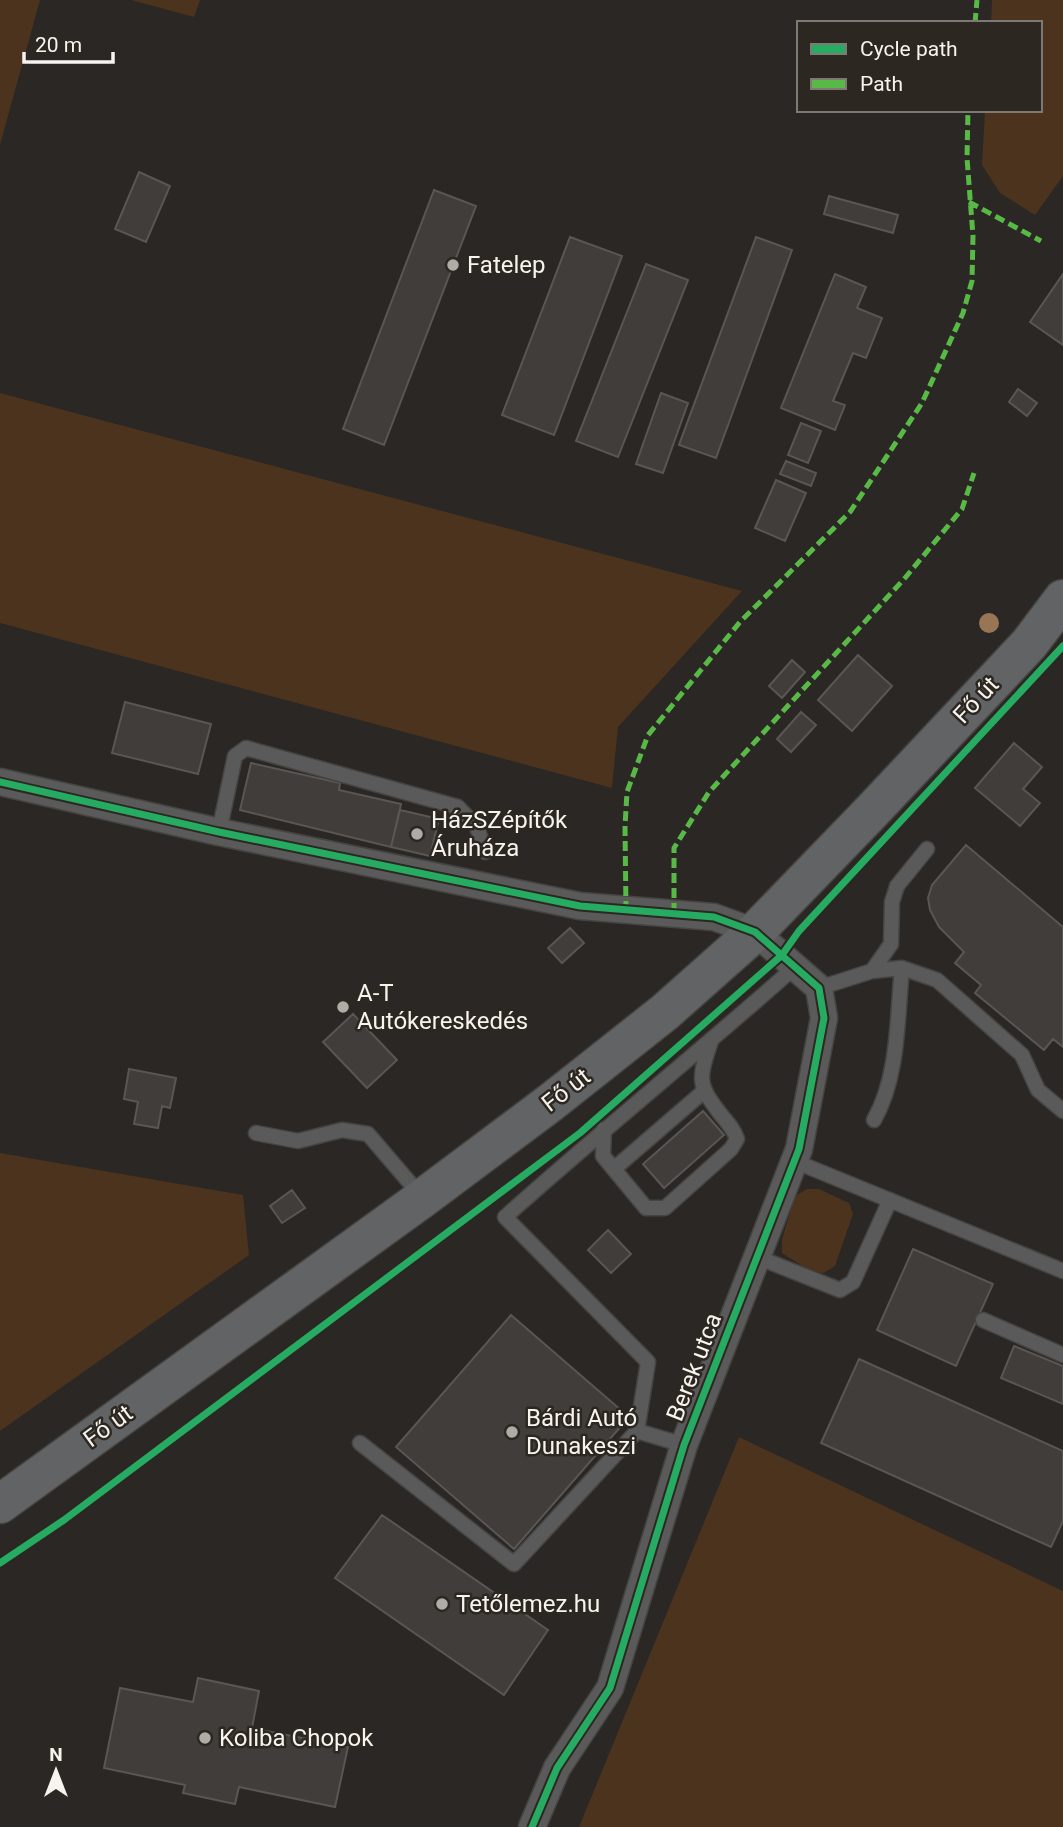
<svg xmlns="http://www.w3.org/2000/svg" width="1063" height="1827" font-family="Roboto,sans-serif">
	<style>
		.green { fill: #4b331e }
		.building { fill: #403d3a; stroke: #595654; stroke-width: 2 }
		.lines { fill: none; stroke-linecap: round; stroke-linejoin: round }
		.lane-casing { stroke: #464441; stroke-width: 17 }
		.street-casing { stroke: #464441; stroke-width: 29 }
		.primary-casing { stroke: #464441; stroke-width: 41 }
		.lane { stroke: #5a5a5b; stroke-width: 14 }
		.street { stroke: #5a5a5b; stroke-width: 26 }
		.primary { stroke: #626364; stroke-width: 38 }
		.quiet { stroke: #58b947; stroke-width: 5; stroke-dasharray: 10 5; stroke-linecap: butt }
		.cycleway-casing { stroke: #2d2721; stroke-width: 11 }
		.cycleway { stroke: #26ab63; stroke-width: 7 }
		.tree { fill: #987555 }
		.poi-dot { fill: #afaca8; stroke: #2d2721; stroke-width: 2.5 }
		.labels { text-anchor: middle; stroke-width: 5; stroke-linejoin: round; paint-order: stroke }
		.poi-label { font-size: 24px; fill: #f7f3ef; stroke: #2d2721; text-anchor: start }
		.street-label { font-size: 24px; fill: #f7f3ef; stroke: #2d2721 }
	</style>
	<rect width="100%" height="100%" fill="#2a2724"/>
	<path class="green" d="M0,0H40L0,145Z
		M131,0H200L194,17Z
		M992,0H1063V176L1035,215L1000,193L982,165L985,110H1040V23H991Z
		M0,393L742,591L618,727L612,788L0,623Z
		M0,1153L243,1195L249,1255L0,1431Z
		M807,1189H819L849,1203L853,1214L835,1266L824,1273L812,1272L782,1253V1239L795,1196Z
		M739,1437L1063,1591V1827H579Z"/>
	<path class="building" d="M139,172L170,186L146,242L115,229Z
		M434,190L476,206L384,445L343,429Z
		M829,196L898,215L893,233L824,214Z
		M570,237L622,256L554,435L502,415Z
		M756,237L792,250L716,458L679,445Z
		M646,264L688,280L618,457L576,441Z
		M835,274L866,287L857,308L882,318L866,358L853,353L833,401L845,405L835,430L781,408Z
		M1063,274V345L1030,322Z
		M1018,389L1037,403L1027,416L1009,402Z
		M661,393L688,403L663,473L636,464Z
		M801,423L821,431L808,463L788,455Z
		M786,461L816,473L811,486L780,474Z
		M776,480L806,493L785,541L755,528Z
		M858,655L892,686L852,731L818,700Z
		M792,660L805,672L782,698L769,686Z
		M125,702L211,724L198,774L112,753Z
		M801,712L816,725L791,752L777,739Z
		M1014,743L1042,767L1023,789L1040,803L1020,826L975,788Z
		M251,763L340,783L339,790L401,804L391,847L240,810Z
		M400,810L439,819L430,856L391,847Z
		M966,845L1063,927V1047L1053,1039L1044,1050L975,993L981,985L955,963L964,952L939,927L930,910L928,898L932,885Z
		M570,928L584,943L562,963L548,948Z
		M353,1014L397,1060L367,1088L323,1042Z
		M129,1069L176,1078L170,1108L162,1106L158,1128L134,1124L138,1102L124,1099Z
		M703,1111L724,1135L664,1188L643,1164Z
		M292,1190L305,1208L282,1223L270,1206Z
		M608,1230L631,1254L611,1273L588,1250Z
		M913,1249L993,1284L956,1366L877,1330Z
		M511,1315L629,1417L514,1549L396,1447Z
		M1014,1346L1063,1366V1404L1001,1378Z
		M859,1359L1063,1451V1521L1051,1547L821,1443Z
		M382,1515L548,1630L504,1695L335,1578Z
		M198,1678L259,1691L252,1728L348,1747L335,1807L239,1787L235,1804L183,1793L185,1785L104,1768L120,1688L193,1702Z"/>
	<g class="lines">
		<defs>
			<path id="lane" d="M219,832L235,756L246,748L458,807L477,827L485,852
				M872,971L891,944L892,902L897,886L927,849
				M819,988L872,971L902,968L937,980L1022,1055L1038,1090L1063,1111
				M874,1120C899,1076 897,1018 902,968
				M604,1129L603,1156L646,1208H665L731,1149L737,1139C734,1130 729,1124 722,1116C697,1084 698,1080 711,1041
				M256,1133L298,1141L342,1130L368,1134L422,1197
				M794,1161L1063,1271
				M615,1168L703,1092
				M757,1257L840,1290L853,1282L890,1200
				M983,1320L1063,1355
				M637,1431L684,1445
				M360,1443L514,1564L637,1431L648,1362L505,1217C600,1132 699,1052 795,967"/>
			<path id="street" d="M0,782L219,832L580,906L714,917L755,932L819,988L824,1018L799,1149L684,1445L610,1688L557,1768L532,1827"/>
			<path id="primary" d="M0,1504L423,1198L550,1103L665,1012L755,932L873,810L1029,644L1063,599"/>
		</defs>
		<use href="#lane" class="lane-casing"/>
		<use href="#street" class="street-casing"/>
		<use href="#primary" class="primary-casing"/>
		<use href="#lane" class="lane"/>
		<use href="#street" class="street"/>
		<use href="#primary" class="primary"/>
		<path class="quiet" d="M975,23L977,0
			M969,202L1041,241
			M626,911L625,826L627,792L648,735L740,622L850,512L922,403L963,313L972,281L973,236L967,158L968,110
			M674,913V848L709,792L905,578L962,509L974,473"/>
		<defs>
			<path id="cycleway" d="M0,782L219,832L580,906L714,917L755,932L819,988L824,1018L799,1149L684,1445L610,1688L557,1768L532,1827
				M0,1563L64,1520L580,1133L782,955L799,931L1063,646"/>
		</defs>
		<use href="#cycleway" class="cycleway-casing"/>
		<use href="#cycleway" class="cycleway"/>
	</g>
	<circle class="tree" cx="989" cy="623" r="10"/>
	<g class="poi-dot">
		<circle cx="453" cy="265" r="7"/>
		<circle cx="417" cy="834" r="7"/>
		<circle cx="343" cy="1007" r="7"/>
		<circle cx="512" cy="1432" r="7"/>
		<circle cx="442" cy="1604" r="7"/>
		<circle cx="205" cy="1738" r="7"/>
	</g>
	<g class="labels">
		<g class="poi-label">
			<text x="467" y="273">Fatelep</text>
			<text x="431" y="828">HázSZépítők<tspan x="431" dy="28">Áruháza</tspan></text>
			<text x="357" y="1001">A-T<tspan x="357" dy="28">Autókereskedés</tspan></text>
			<text x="526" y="1426">Bárdi Autó<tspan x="526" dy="28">Dunakeszi</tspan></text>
			<text x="456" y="1612">Tetőlemez.hu</text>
			<text x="219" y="1746">Koliba Chopok</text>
		</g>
		<g class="street-label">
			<text transform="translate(976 700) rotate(-47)" y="8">Fő út</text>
			<text transform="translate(566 1090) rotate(-38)" y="8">Fő út</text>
			<text transform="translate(694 1367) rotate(-69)" y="8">Berek utca</text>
			<text transform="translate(108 1426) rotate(-36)" y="8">Fő út</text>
		</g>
	</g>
	<rect x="797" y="21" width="245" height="91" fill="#2d2721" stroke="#7e7973" stroke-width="2"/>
	<rect x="811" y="44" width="35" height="10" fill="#26ab63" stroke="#7e7973" stroke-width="2"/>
	<text x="860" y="56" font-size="21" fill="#f7f3ef">Cycle path</text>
	<rect x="811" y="79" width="35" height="10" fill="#58b947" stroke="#7e7973" stroke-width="2"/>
	<text x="860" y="91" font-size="21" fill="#f7f3ef">Path</text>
	<g transform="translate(56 1771)" stroke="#2d2721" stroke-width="5" paint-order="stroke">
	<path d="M0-5L12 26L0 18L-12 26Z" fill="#f7f3ef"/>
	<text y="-10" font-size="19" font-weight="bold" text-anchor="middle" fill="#f7f3ef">N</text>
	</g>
	<path d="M24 52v10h89v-10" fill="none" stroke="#f7f3ef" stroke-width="3.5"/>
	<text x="35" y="52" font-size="21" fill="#f7f3ef" stroke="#2d2721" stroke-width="5" paint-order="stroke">20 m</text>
</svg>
